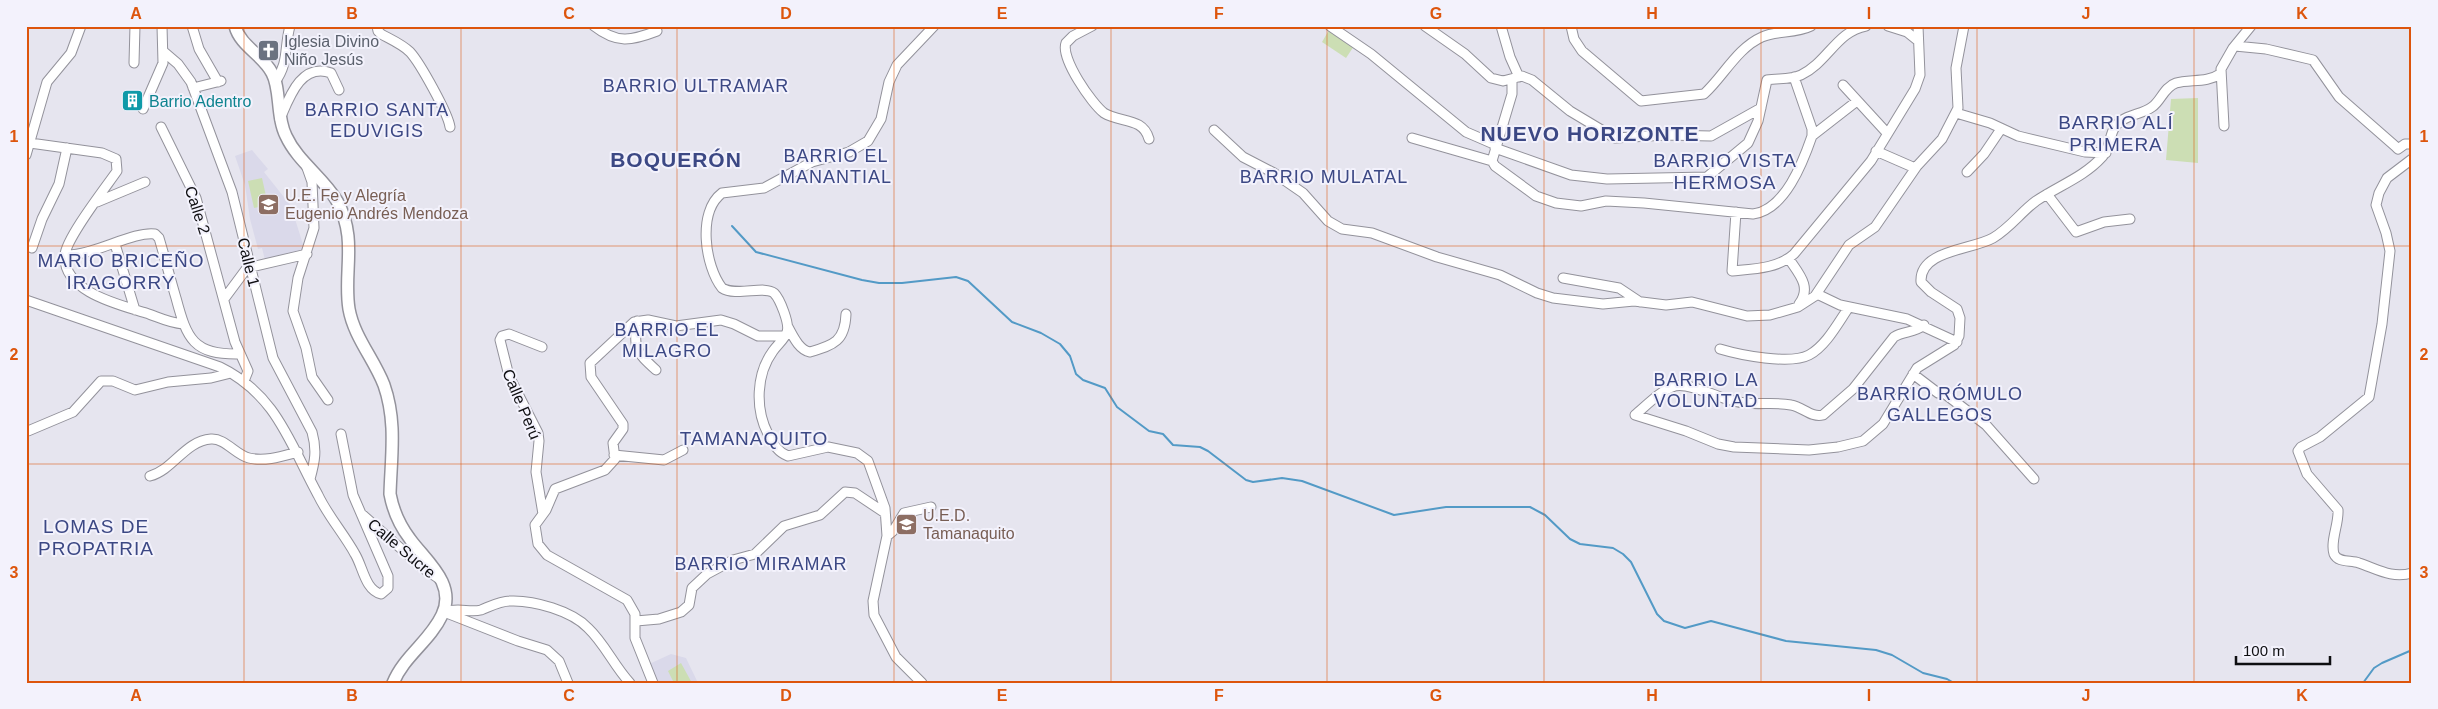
<svg xmlns="http://www.w3.org/2000/svg" width="2438" height="709" font-family="Helvetica,sans-serif">
	<style>
		.built { fill: #dad9ea }
		.green { fill: #ccdeb4 }
		.lines { fill: none; stroke-linecap: round; stroke-linejoin: round }
		.stream { stroke: #539ac6; stroke-width: 2 }
		.minor-casing { stroke: #93929b; stroke-width: 11 }
		.major-casing { stroke: #93929b; stroke-width: 14 }
		.minor { stroke: #fff; stroke-width: 9 }
		.major { stroke: #fff; stroke-width: 11 }
		.grid { fill: none; stroke: #dd550c; stroke-width: 1; stroke-opacity: 0.55 }
		.labels { text-anchor: middle; stroke-width: 4; stroke-linejoin: round; paint-order: stroke }
		.worship-label { font-size: 16px; fill: #5b616d; stroke: #f3f2fc; text-anchor: start }
		.culture-label { font-size: 16px; fill: #0d838f; stroke: #f3f2fc; text-anchor: start }
		.education-label { font-size: 16px; fill: #785e54; stroke: #f3f2fc; text-anchor: start }
		.street-label { font-size: 16px; fill: #0e0e11; stroke: #f3f2fc }
		.neighbourhood-label { font-size: 18px; letter-spacing: 1px; fill: #3c4884; stroke: #f3f2fc }
		.quarter-label { font-size: 19px; letter-spacing: 1px; fill: #3c4884; stroke: #f3f2fc }
		.district-label { font-size: 21px; font-weight: bold; letter-spacing: 1px; fill: #3c4884; stroke: #f3f2fc }
		.neatline { fill: none; stroke: #dd550c; stroke-width: 2 }
		.grid-label { font-size: 16px; text-anchor: middle; font-weight: bold; fill: #dd550c }
	</style>
	<rect width="100%" height="100%" fill="#e6e5ef"/>
	<path class="built" d="M252,150L268,169L264,172L291,206L305,251L265,260L262,248L258,249L250,219L245,185L235,156Z
		M671,654L686,658L698,683H657L647,665Z"/>
	<path class="green" d="M1329,30L1354,46L1346,58L1322,42Z
		M2198,98V163L2166,160L2171,99Z
		M262,178L268,205L254,208L248,181Z
		M681,663L692,683H674L668,671Z"/>
	<g class="lines">
		<path class="stream" d="M732,226L756,252L862,280L879,283H902L956,277L968,281L1012,322L1041,333L1060,344L1070,356L1076,374L1083,380L1105,388L1117,407L1149,431L1163,434L1173,445L1200,447L1208,451L1246,480L1253,482L1282,478L1302,481L1394,515L1446,507H1530L1545,515L1570,539L1580,544L1613,548L1623,554L1631,562L1657,614L1664,621L1685,628L1711,621L1786,641L1876,650L1892,655L1923,673L1947,679L1954,683
			M2363,683L2374,668L2382,663L2412,650"/>
		<defs>
			<path id="minor" d="M192,26L199,49L218,82
				M377,26L378,31L381,34C390,39 402,44 410,52C420,63 448,113 450,127
				M594,26C617,44 631,41 657,31
				M1092,26L1073,36L1066,43C1060,58 1092,104 1104,113C1120,123 1143,117 1149,139
				M1330,26L1371,54L1466,132L1496,145
				M1425,26L1465,54L1491,78L1503,81L1522,76L1532,80L1570,111L1615,138L1666,135L1711,136L1761,108
				M1501,26L1510,57L1519,77
				M1571,26L1574,39L1582,51L1641,101L1704,94C1723,77 1737,48 1762,37C1777,30 1795,34 1811,26
				M1888,26L1907,32L1917,40
				M2235,46L2266,49L2313,60L2339,97L2395,146L2398,149L2405,144H2412
				M164,52L178,64L191,82L232,192L273,358L312,432C317,450 315,461 310,479
				M134,63L135,26
				M1512,79V94L1492,161L1495,166L1536,196L1556,203L1581,206L1606,201L1644,203L1753,214C1785,210 1803,162 1812,136V129L1794,77
				M275,82C289,63 284,48 290,26
				M1843,85L1887,133
				M193,88L221,81
				M143,109L163,63L162,26
				M1956,113L1990,123L2018,136L2085,152L2106,153
				M280,119C289,98 301,62 331,73L339,90
				M2224,126L2221,69L2233,48L2251,26
				M161,127L196,198L235,342L248,371L244,381
				M1214,130L1243,157L1274,173L1303,193L1328,221L1342,229L1372,233L1437,257L1500,275L1537,293L1553,298L1603,304L1634,301L1666,305L1692,302L1747,316L1770,315L1798,307L1815,296L1849,245L1875,227L1917,166L1942,139L1958,108L1956,68L1964,26
				M1812,136L1857,101
				M1412,138L1492,161
				M30,143L102,153L116,159L117,171C106,187 66,238 65,255C62,292 121,305 146,313C158,317 169,323 183,324
				M1495,148L1571,175L1607,179L1707,177L1748,143L1758,121L1767,80C1778,78 1790,80 1801,75C1827,63 1837,31 1866,26
				M1876,151L1915,168
				M26,155L47,82L71,53L81,26
				M2412,159L2387,178L2379,193L2376,205L2386,233L2390,251L2382,324L2369,397L2320,437L2301,447L2298,451L2307,474L2338,510C2339,524 2330,541 2334,554C2338,563 2351,560 2359,563C2377,569 2392,579 2412,573
				M306,165L312,182L314,228L298,278L293,311L306,348L312,377L328,400
				M1967,172L1984,154L2001,129
				M2047,194L2076,232L2104,222L2130,219
				M97,202L145,182
				M1736,212L1732,271C1753,269 1777,269 1794,254L1871,161L1915,89L1920,75L1918,26
				M115,244L135,310
				M32,248L42,219L59,184L67,148
				M65,255C94,256 132,231 155,234L159,238C165,258 170,278 176,298C187,339 193,355 240,354
				M1789,259C1799,274 1812,287 1799,304
				M1563,278L1619,288L1640,302
				M1817,294L1840,305L1907,319L1957,342
				M224,299L247,268L307,254
				M26,300L220,367C277,395 290,444 318,495C328,516 344,534 355,554C363,567 365,590 381,594L388,588V576L353,495L341,434
				M637,321C633,348 636,352 656,370
				M1924,325C1915,333 1903,331 1894,337L1853,389L1823,415C1811,418 1803,407 1791,405C1771,401 1752,407 1730,400C1717,397 1688,382 1675,386C1661,390 1647,405 1635,415L1686,431L1718,444L1734,447L1809,450L1838,447L1863,441L1883,424L1917,368L1954,345L1959,336L1960,318L1957,309L1931,292L1921,282C1919,250 1972,250 1993,238C2010,228 2021,212 2036,201C2058,186 2084,177 2102,157C2112,147 2108,129 2121,121C2130,114 2143,114 2152,107C2161,101 2164,87 2176,83C2190,79 2207,83 2220,74
				M788,327C793,336 799,350 810,352C834,345 845,341 846,314
				M542,347L509,334L502,336L500,340L509,376L538,433L539,441L536,472L543,514
				M1720,349C1740,355 1790,365 1809,355C1826,346 1838,323 1849,307
				M1913,374L1938,393L1941,391L1986,425L2034,479
				M28,431L73,412L101,381H113L135,390L168,382L211,378L231,373
				M614,455L664,460L683,450
				M150,476C173,470 185,441 211,439C225,438 236,455 249,458C265,462 283,456 298,452
				M363,515L424,569L441,580
				M887,536L893,531L904,513L931,507
				M444,612C459,607 469,613 481,610C491,606 500,601 510,601C534,600 572,611 588,628C605,644 614,666 630,683
				M444,612L518,641L547,650L559,661L568,683
				M636,621L659,619L681,612L689,605L692,588L707,574L733,560L755,554L784,526L820,515L845,492L855,493L885,513
				M653,683L635,638V614L627,600L547,555L538,544L535,525L546,510L555,489L605,470L615,459L613,443L623,429V424L591,377L590,363L634,322L648,320L676,326L721,320L734,324L758,336H785
				M922,683L896,657L874,615L873,601L887,536L885,508L868,461L857,453L828,447L788,456C777,452 773,443 768,434C755,409 756,374 773,351C778,344 784,340 787,332C790,324 780,299 774,293C764,285 736,297 722,288C705,266 697,212 722,193L764,188L812,162L849,152L868,141L881,119L889,82L897,65L934,26"/>
			<path id="major" d="M235,26C240,46 263,55 272,73C281,89 276,116 286,136C298,162 323,177 337,201C358,239 343,272 349,309C354,337 374,359 384,385C397,422 391,457 390,494C393,510 400,526 410,539C426,561 457,584 442,615C430,641 404,656 393,683"/>
		</defs>
		<use href="#minor" class="minor-casing"/>
		<use href="#major" class="major-casing"/>
		<use href="#minor" class="minor"/>
		<use href="#major" class="major"/>
	</g>
	<path class="grid" d="M244,26V683M461,26V683M677,26V683M894,26V683M1111,26V683M1327,26V683M1544,26V683M1761,26V683M1977,26V683M2194,26V683M26,246H2412M26,464H2412"/>
	<defs>
		<symbol id="church-square" viewBox="-11 -11 22 22"><rect x="-9" y="-9" width="18" height="18" rx="4" fill="#6b7280" stroke="#f3f2fc"/><path d="M-1.2-6h2.4v3.5h3.3v2.4h-3.3V6h-2.4V-.1h-3.3v-2.4h3.3Z" fill="#fff"/></symbol>
		<symbol id="building-square" viewBox="-11 -11 22 22"><rect x="-9" y="-9" width="18" height="18" rx="4" fill="#0f9aa8" stroke="#f3f2fc"/><path d="M-4-6H4V6H1V3H-1V6H-4ZM-2.5-4.3h1.7v1.8h-1.7ZM.8-4.3h1.7v1.8H.8ZM-2.5-1h1.7V.8h-1.7ZM.8-1h1.7V.8H.8Z" fill="#fff"/></symbol>
		<symbol id="school-square" viewBox="-11 -11 22 22"><rect x="-9" y="-9" width="18" height="18" rx="4" fill="#8d6e63" stroke="#f3f2fc"/><path d="M0-5L7-2L0 1L-7-2ZM-4 1L0 2.5L4 1V4Q0 6-4 4Z" fill="#fff"/></symbol>
	</defs>
	<g fill-rule="evenodd">
		<use href="#church-square" x="256" y="38" width="25" height="25"/>
		<use href="#building-square" x="120" y="88" width="25" height="25"/>
		<use href="#school-square" x="256" y="192" width="25" height="25"/>
		<use href="#school-square" x="894" y="512" width="25" height="25"/>
	</g>
	<g class="labels">
		<g class="worship-label">
			<text x="284" y="47">Iglesia Divino<tspan x="284" dy="18">Niño Jesús</tspan></text>
		</g>
		<g class="culture-label">
			<text x="149" y="107">Barrio Adentro</text>
		</g>
		<g class="education-label">
			<text x="285" y="201">U.E. Fe y Alegría<tspan x="285" dy="18">Eugenio Andrés Mendoza</tspan></text>
			<text x="923" y="521">U.E.D.<tspan x="923" dy="18">Tamanaquito</tspan></text>
		</g>
		<g class="street-label">
			<text transform="translate(198 210) rotate(72)" y="6">Calle 2</text>
			<text transform="translate(249 262) rotate(76)" y="6">Calle 1</text>
			<text transform="translate(522 404) rotate(67)" y="6">Calle Perú</text>
			<text transform="translate(402 548) rotate(40)" y="6">Calle Sucre</text>
		</g>
		<g class="neighbourhood-label">
			<text x="696" y="92">BARRIO ULTRAMAR</text>
			<text x="377" y="116">BARRIO SANTA<tspan x="377" dy="21">EDUVIGIS</tspan></text>
			<text x="836" y="162">BARRIO EL<tspan x="836" dy="21">MANANTIAL</tspan></text>
			<text x="1324" y="183">BARRIO MULATAL</text>
			<text x="667" y="336">BARRIO EL<tspan x="667" dy="21">MILAGRO</tspan></text>
			<text x="1706" y="386">BARRIO LA<tspan x="1706" dy="21">VOLUNTAD</tspan></text>
			<text x="1940" y="400">BARRIO RÓMULO<tspan x="1940" dy="21">GALLEGOS</tspan></text>
			<text x="761" y="570">BARRIO MIRAMAR</text>
		</g>
		<g class="quarter-label">
			<text x="2116" y="129">BARRIO ALÍ<tspan x="2116" dy="22">PRIMERA</tspan></text>
			<text x="1725" y="167">BARRIO VISTA<tspan x="1725" dy="22">HERMOSA</tspan></text>
			<text x="121" y="267">MARIO BRICEÑO<tspan x="121" dy="22">IRAGORRY</tspan></text>
			<text x="754" y="445">TAMANAQUITO</text>
			<text x="96" y="533">LOMAS DE<tspan x="96" dy="22">PROPATRIA</tspan></text>
		</g>
		<g class="district-label">
			<text x="1590" y="141">NUEVO HORIZONTE</text>
			<text x="676" y="167">BOQUERÓN</text>
		</g>
	</g>
	<rect width="2438" height="709" fill="none" stroke="#f3f2fc" stroke-width="55"/>
	<path d="M2236 656v8h94v-8" fill="none" stroke="#0e0e11" stroke-width="2.5"/>
	<text x="2243" y="656" font-size="15" fill="#0e0e11" stroke="#f3f2fc" stroke-width="4" paint-order="stroke">100 m</text>
	<rect x="28" y="28" width="2382" height="654" class="neatline"/>
	<g class="grid-label">
		<text x="136" y="19">A</text>
		<text x="352" y="19">B</text>
		<text x="569" y="19">C</text>
		<text x="786" y="19">D</text>
		<text x="1002" y="19">E</text>
		<text x="1219" y="19">F</text>
		<text x="1436" y="19">G</text>
		<text x="1652" y="19">H</text>
		<text x="1869" y="19">I</text>
		<text x="2086" y="19">J</text>
		<text x="2302" y="19">K</text>
		<text x="14" y="142">1</text>
		<text x="2424" y="142">1</text>
		<text x="14" y="360">2</text>
		<text x="2424" y="360">2</text>
		<text x="14" y="578">3</text>
		<text x="2424" y="578">3</text>
		<text x="136" y="701">A</text>
		<text x="352" y="701">B</text>
		<text x="569" y="701">C</text>
		<text x="786" y="701">D</text>
		<text x="1002" y="701">E</text>
		<text x="1219" y="701">F</text>
		<text x="1436" y="701">G</text>
		<text x="1652" y="701">H</text>
		<text x="1869" y="701">I</text>
		<text x="2086" y="701">J</text>
		<text x="2302" y="701">K</text>
	</g>
</svg>
